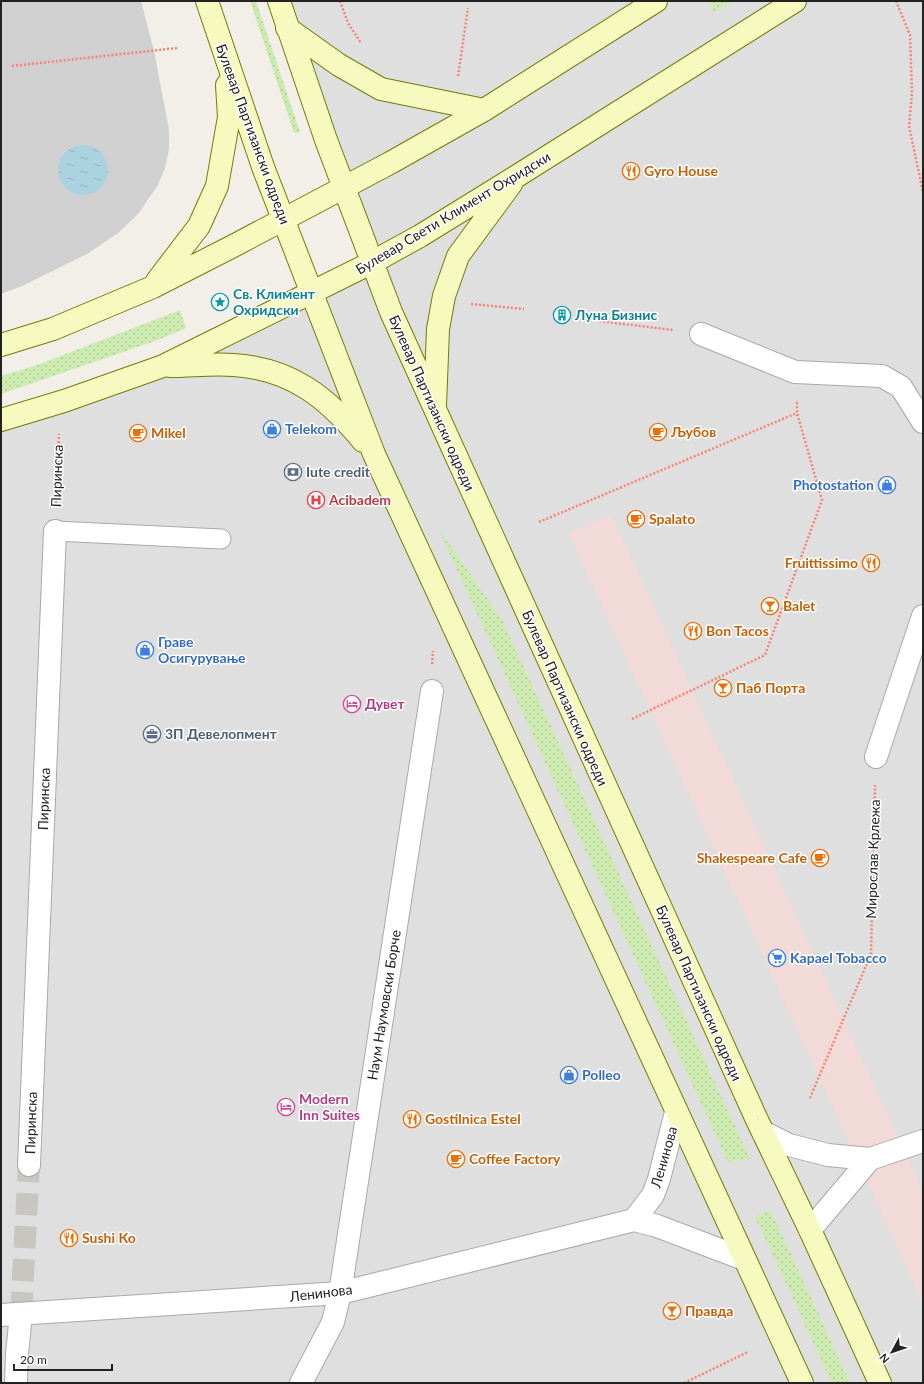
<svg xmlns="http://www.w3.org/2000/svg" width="924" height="1384" font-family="Lato,sans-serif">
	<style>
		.residential { fill: #e0dfdf }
		.commercial { fill: #f2dad9 }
		.religious { fill: #d0d0d0 }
		.grass { fill: url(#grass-dots) }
		.water { fill: url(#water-ripples) }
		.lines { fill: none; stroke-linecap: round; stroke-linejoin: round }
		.street-tunnel { stroke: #c8c6c1; stroke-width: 22; stroke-dasharray: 22 11; stroke-linecap: butt }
		.lane-casing { stroke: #a9a9a9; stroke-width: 21 }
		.street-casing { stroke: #a9a9a9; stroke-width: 24 }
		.secondary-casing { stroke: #707d05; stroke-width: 24 }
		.path { stroke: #fa8072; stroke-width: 2.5; stroke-dasharray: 2 2; stroke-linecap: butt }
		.lane { stroke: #fff; stroke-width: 19 }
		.street { stroke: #fff; stroke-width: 22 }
		.secondary { stroke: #f7fabf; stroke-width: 22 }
		.labels { text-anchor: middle; stroke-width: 3; stroke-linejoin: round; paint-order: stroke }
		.street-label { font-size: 14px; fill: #222; stroke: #fff }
		.food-label { font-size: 14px; font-weight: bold; fill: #c56008; stroke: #fff; text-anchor: start }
		.culture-label { font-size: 14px; font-weight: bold; fill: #0d838f; stroke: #fff; text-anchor: start }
		.shop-label { font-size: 14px; font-weight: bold; fill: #366cbe; stroke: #fff; text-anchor: start }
		.service-label { font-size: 14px; font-weight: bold; fill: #4e5e75; stroke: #fff; text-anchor: start }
		.health-label { font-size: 14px; font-weight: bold; fill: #be3a42; stroke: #fff; text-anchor: start }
		.hotel-label { font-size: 14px; font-weight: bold; fill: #b23c85; stroke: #fff; text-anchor: start }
	</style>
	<defs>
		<pattern id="grass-dots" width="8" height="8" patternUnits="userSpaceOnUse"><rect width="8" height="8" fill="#cdebb0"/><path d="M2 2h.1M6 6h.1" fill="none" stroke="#b0c997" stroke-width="1.8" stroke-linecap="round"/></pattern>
		<pattern id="water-ripples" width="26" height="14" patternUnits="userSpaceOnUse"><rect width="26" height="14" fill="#aad3df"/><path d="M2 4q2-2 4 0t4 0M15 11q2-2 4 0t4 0" fill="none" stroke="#92b5bf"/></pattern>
	</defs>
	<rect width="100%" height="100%" fill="#f2efe9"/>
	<path class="residential" d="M279,1H923V1383H1V420L64,401L371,263Z"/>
	<path class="commercial" d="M611,514L923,1192V1303L569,534Z"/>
	<path class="religious" d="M1,1H141L154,51L169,130V149L165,168L158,185L138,214L118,233L87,254L22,286L1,294Z"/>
	<path class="grass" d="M250,1H256L300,132L294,133Z
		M708,1H732L714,12Z
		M180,310L186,328L158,340L1,394V376L37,365Z
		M437,526L502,620L750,1159L728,1162Z
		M771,1211L850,1383H832L755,1216Z"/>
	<path class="water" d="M58 170a25 25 0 1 1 50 0a25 25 0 1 1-50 0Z"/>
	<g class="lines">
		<path class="street-tunnel" d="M21,1314L29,1165"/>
		<defs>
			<path id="lane" d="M55,531L221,539"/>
			<path id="street" d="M701,334L795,372L882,376L901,387L923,422
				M876,757L923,616
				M763,1132L789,1145L828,1155L870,1159L923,1141
				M29,1165L55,531
				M634,1220L653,1195L659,1179L676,1112
				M810,1230L870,1159
				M1,1315L340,1293L634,1220L657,1226L744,1259
				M16,1383L17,1354L21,1314
				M301,1383L333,1322L340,1293L432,691"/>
			<path id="secondary" d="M207,1L263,167L374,454L802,1383
				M279,1L326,140L391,312L757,1120L810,1230L880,1383
				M287,28L339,65L381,89L484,110
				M157,281L199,226L217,186L229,117L227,85
				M1,345L53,329L153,287L237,244L390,163L484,110L656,1
				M170,366C191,366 213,363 234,365C292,369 328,398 363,441
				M435,406L438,329L444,296L458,256L511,184
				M1,420L64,401L163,366L371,263L420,236L517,176L795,1"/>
		</defs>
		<use href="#lane" class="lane-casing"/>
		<use href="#street" class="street-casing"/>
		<use href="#secondary" class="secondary-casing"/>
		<path class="path" d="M340,1L348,23L361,43
			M896,1L910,35L912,93L909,126L923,192
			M12,66L177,48
			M458,76L468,8
			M471,304L524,309
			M599,321L673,330
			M56,503L59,434
			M539,522L797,413
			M432,664L433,651
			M632,719L765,655L822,500L797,413V400
			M810,1098L871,954L875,785
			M684,1383L748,1352"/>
		<use href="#lane" class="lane"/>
		<use href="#street" class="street"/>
		<use href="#secondary" class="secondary"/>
	</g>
	<defs>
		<symbol id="restaurant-ring" viewBox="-11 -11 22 22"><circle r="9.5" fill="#fff" stroke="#e8710a" stroke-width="1.5"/><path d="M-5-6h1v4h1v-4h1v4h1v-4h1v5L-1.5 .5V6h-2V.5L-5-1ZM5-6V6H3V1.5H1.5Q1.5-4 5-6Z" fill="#e8710a"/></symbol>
		<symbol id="sight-ring" viewBox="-11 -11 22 22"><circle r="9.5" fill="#fff" stroke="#0f9aa8" stroke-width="1.5"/><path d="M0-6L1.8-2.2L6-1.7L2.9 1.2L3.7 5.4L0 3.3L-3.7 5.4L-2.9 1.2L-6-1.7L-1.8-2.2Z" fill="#0f9aa8"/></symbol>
		<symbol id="building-ring" viewBox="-11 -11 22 22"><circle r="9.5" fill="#fff" stroke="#0f9aa8" stroke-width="1.5"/><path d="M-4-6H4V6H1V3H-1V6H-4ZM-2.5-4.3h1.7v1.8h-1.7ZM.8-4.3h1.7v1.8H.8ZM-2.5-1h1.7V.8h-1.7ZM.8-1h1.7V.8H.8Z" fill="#0f9aa8"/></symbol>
		<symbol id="shop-ring" viewBox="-11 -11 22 22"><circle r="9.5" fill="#fff" stroke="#3f7fe0" stroke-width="1.5"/><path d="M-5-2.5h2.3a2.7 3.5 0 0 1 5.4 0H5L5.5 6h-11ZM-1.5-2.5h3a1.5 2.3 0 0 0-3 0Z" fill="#3f7fe0"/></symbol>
		<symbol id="cafe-ring" viewBox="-11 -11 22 22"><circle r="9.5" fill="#fff" stroke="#e8710a" stroke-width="1.5"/><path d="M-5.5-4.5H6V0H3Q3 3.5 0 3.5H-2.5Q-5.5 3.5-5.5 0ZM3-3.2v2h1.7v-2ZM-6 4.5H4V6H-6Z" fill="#e8710a"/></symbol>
		<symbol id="bank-ring" viewBox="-11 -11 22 22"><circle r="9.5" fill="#fff" stroke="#5c6f8a" stroke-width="1.5"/><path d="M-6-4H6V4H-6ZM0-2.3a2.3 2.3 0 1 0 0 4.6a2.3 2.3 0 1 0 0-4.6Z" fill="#5c6f8a"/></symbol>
		<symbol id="hospital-ring" viewBox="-11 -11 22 22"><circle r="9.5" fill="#fff" stroke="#e0444e" stroke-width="1.5"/><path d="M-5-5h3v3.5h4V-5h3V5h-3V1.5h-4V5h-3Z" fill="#e0444e"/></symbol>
		<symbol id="bar-ring" viewBox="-11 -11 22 22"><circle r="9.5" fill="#fff" stroke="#e8710a" stroke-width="1.5"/><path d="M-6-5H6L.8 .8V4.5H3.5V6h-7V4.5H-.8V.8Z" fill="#e8710a"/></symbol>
		<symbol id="hotel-ring" viewBox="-11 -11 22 22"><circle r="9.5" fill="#fff" stroke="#d1479c" stroke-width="1.5"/><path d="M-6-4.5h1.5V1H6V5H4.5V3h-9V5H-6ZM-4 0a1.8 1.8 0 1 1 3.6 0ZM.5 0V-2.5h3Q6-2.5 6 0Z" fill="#d1479c"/></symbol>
		<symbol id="office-ring" viewBox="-11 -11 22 22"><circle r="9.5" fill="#fff" stroke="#5c6f8a" stroke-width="1.5"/><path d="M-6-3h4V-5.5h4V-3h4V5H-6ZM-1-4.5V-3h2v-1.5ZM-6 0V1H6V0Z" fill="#5c6f8a"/></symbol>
		<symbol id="supermarket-ring" viewBox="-11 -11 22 22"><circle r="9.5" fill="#fff" stroke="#3f7fe0" stroke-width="1.5"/><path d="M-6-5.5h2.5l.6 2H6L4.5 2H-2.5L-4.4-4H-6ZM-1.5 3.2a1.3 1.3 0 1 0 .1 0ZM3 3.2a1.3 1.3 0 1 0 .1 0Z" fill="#3f7fe0"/></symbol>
	</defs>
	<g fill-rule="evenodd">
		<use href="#restaurant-ring" x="621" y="161" width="20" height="20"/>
		<use href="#sight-ring" x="210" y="292" width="20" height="20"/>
		<use href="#building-ring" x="552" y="305" width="20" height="20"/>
		<use href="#shop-ring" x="262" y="419" width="20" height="20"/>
		<use href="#cafe-ring" x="648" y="422" width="20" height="20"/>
		<use href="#cafe-ring" x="128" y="423" width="20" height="20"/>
		<use href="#bank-ring" x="283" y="462" width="20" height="20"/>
		<use href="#shop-ring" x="877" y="475" width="20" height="20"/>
		<use href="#hospital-ring" x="306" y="490" width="20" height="20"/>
		<use href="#cafe-ring" x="626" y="509" width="20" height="20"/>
		<use href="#restaurant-ring" x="861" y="553" width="20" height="20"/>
		<use href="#bar-ring" x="760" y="596" width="20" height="20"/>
		<use href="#restaurant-ring" x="683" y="621" width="20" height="20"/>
		<use href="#shop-ring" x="135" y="640" width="20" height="20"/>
		<use href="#bar-ring" x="713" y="678" width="20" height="20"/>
		<use href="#hotel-ring" x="342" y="694" width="20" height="20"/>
		<use href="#office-ring" x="142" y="724" width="20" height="20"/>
		<use href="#cafe-ring" x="810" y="848" width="20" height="20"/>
		<use href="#supermarket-ring" x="767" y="948" width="20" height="20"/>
		<use href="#shop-ring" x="559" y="1065" width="20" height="20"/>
		<use href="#hotel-ring" x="276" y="1097" width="20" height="20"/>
		<use href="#restaurant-ring" x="402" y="1109" width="20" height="20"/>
		<use href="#cafe-ring" x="446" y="1149" width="20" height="20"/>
		<use href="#restaurant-ring" x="59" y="1228" width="20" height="20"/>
		<use href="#bar-ring" x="662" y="1301" width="20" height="20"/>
	</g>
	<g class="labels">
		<g class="street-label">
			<text transform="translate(253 134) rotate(70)" y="5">Булевар Партизански одреди</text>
			<text transform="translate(453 213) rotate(-31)" y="5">Булевар Свети Климент Охридски</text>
			<text transform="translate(432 403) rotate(66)" y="5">Булевар Партизански одреди</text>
			<text transform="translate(57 476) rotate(-88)" y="5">Пиринска</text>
			<text transform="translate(565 698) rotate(66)" y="5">Булевар Партизански одреди</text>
			<text transform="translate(44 799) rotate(-88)" y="5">Пиринска</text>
			<text transform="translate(873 859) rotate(-88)" y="5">Мирослав Крлежа</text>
			<text transform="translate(699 993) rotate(66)" y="5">Булевар Партизански одреди</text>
			<text transform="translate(384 1005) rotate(-81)" y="5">Наум Наумовски Борче</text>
			<text transform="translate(31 1123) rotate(-88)" y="5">Пиринска</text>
			<text transform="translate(664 1157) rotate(-74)" y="5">Ленинова</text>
			<text transform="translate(321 1293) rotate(-7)" y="5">Ленинова</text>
		</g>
		<g class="food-label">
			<text x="644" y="176">Gyro House</text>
			<text x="671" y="437">Љубов</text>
			<text x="151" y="438">Mikel</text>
			<text x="649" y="524">Spalato</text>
			<text x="858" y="568" text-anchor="end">Fruittissimo</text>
			<text x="783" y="611">Balet</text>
			<text x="706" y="636">Bon Tacos</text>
			<text x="736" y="693">Паб Порта</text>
			<text x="807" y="863" text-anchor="end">Shakespeare Cafe</text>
			<text x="425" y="1124">Gostilnica Estel</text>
			<text x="469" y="1164">Coffee Factory</text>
			<text x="82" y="1243">Sushi Ко</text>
			<text x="685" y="1316">Правда</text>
		</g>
		<g class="culture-label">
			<text x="233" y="299">Св. Климент<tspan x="233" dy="16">Охридски</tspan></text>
			<text x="575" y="320">Луна Бизнис</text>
		</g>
		<g class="shop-label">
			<text x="285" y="434">Telekom</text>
			<text x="874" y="490" text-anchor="end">Photostation</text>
			<text x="158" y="647">Граве<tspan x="158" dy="16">Осигурување</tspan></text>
			<text x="790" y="963">Kapael Tobacco</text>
			<text x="582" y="1080">Polleo</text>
		</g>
		<g class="service-label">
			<text x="306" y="477">Iute credit</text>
			<text x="165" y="739">3П Девелопмент</text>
		</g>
		<g class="health-label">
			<text x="329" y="505">Acibadem</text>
		</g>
		<g class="hotel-label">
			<text x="365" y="709">Дувет</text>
			<text x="299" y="1104">Modern<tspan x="299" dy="16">Inn Suites</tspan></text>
		</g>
	</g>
	<rect width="924" height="1384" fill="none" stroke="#222222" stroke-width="4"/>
	<g transform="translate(892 1352) rotate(230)" stroke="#ffffff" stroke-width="3" paint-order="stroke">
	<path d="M0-3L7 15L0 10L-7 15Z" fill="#222222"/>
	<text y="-6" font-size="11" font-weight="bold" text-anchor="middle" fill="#222222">N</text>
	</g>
	<path d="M14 1364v6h98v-6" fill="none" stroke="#222222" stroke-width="2"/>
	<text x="20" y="1364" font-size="12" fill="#222222" stroke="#ffffff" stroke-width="3" paint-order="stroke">20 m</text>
</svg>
